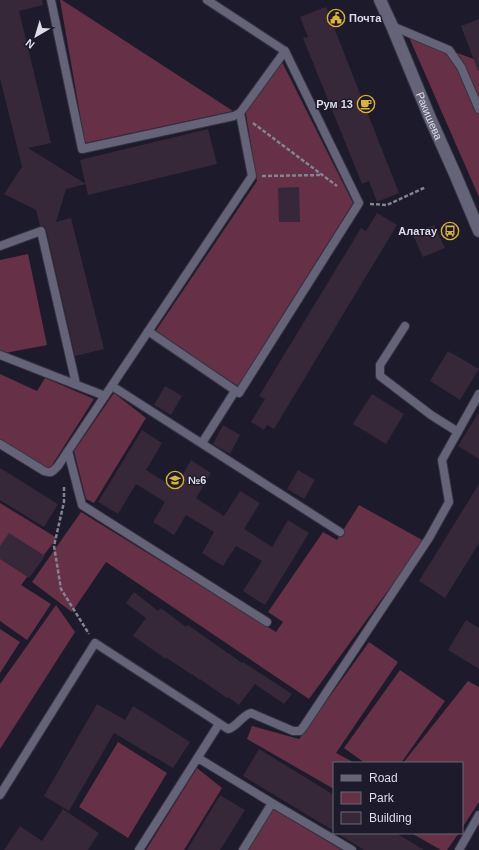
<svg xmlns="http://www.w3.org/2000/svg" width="479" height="850" font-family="Arial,sans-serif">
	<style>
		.green { fill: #663047 }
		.building { fill: #362838 }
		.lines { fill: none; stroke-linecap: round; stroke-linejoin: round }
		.lane-casing { stroke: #363442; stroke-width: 10 }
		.secondary-casing { stroke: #363442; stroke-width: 14 }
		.path { stroke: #858391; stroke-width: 2.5; stroke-dasharray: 4 2; stroke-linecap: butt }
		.lane { stroke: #656378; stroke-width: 8 }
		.secondary { stroke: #656378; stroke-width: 12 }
		.labels { text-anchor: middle; stroke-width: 3; stroke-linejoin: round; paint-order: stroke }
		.poi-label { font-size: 11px; font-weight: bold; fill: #dddce8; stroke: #1d1a2b; text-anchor: start }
		.street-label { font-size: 11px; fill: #dddce8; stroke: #1d1a2b }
	</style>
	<rect width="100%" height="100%" fill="#1d1a2b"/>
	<path class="green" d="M60,0H62L233,111L85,143Z
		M408,35L479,61V197Z
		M280,58L353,203L238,386L155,332L257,181L245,108Z
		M28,254L47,345L0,354V260Z
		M0,374L37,391L45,378L94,399L49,470L0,441Z
		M114,393L146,418L94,503L86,499L74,451Z
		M0,503L57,538L21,585L51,604L27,640L0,621Z
		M359,505L424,541L309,699L106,562L72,612L32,582L81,512L276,632L283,622L268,612L323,532L337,540Z
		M56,605L75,632L0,749V684Z
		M0,629L20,642L0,673Z
		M369,642L398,662L336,753L355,763H334V789L247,739L252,726L299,739Z
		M400,670L445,701L401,763H365L344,748Z
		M468,681L479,687V802L462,828V763H403Z
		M118,742L167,773L128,838L79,807Z
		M197,768L222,788L184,850H146Z
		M273,809L342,850H247Z
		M411,833H459L447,850H441Z"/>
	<path class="building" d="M0,0H42L43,5L19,11L51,143L28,148L86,184L66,189L56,222L71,218L104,349L75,356L46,229L45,227L40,226L36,210L4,194L22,167L0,78Z
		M326,7L399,193L377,202L369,181L362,184L303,38L308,37L300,17Z
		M479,19V71H478L461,26Z
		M208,129L217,164L88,195L80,160Z
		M299,187L300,222H279L278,188Z
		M377,213L397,225L274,429L267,425L264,430L251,422L265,399L259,396L361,228L366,231Z
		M434,225L445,248L423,257L413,235Z
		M448,351L479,369L460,400L430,381Z
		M165,386L182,396L171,415L154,405Z
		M372,394L404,414L386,444L353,424Z
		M479,412V459L458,446Z
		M223,425L240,435L230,454L213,444Z
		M142,430L162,443L146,470L175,488L191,460L211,473L196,498L224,516L240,491L260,503L244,529L272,547L288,520L309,533L265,605L243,591L262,561L236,546L223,566L202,553L214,532L186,515L174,535L153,522L165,502L136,484L118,514L98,502Z
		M0,468L58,504L44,527L0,500Z
		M298,470L315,480L304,499L287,489Z
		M479,484V543L445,598L419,581Z
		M9,533L45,556L29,578L0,559V546Z
		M134,592L158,611L161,608L186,627L188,625L242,663L243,662L292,694L284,704L255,684L239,705L228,697L227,698L200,679V680L192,674V675L167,658L166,659L133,636L146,618L126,603Z
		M466,620L479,628V669L448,650Z
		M97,704L125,720L133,706L190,742L173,768L114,733L69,811L44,796Z
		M259,749L334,795V831L243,776Z
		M220,795L245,810L220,850H187Z
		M63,809L99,833L88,850H4L20,826L42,841Z
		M337,833H396L424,850H364Z"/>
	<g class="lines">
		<defs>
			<path id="lane" d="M51,0L82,149L234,116L240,113L285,51L207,0
				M392,26L449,50L461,67L479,109
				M0,246L41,231L76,384
				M405,326L380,365V376L431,415L458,432
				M148,331L239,393L359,203L285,51
				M0,355L105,396
				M112,386L340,532
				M202,443L235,391
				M0,444L44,471C52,474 53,471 58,466L252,176L240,113
				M68,451L82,505L267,622
				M198,758L272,803
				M0,795L95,643L228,729C237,727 241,716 251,713L293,731H300L304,726L429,538L449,502L442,460L479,394
				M139,850L219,724
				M243,850L272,803L352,850
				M459,850L479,815"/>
			<g id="secondary">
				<path id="s1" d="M380,0L392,26L430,118L455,174L479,231"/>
			</g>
		</defs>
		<use href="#lane" class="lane-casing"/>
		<use href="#secondary" class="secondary-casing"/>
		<path class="path" d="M253,123L337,186
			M262,176L323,175
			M370,204L387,205L426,187
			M64,487V502L54,546L61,589L89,634"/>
		<use href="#lane" class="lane"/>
		<use href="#secondary" class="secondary"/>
	</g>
	<defs>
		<symbol id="civic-ring" viewBox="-11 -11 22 22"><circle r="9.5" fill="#1d1a2b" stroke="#dbb333" stroke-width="1.5"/><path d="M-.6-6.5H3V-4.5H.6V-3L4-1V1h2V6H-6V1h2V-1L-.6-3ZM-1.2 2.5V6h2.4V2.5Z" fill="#dbb333"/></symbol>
		<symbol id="cafe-ring" viewBox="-11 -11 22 22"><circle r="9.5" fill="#1d1a2b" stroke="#dbb333" stroke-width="1.5"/><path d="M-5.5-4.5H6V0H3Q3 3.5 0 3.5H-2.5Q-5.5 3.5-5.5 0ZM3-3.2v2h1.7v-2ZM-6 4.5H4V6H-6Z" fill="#dbb333"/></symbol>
		<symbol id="bus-ring" viewBox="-11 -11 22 22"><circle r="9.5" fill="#1d1a2b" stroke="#dbb333" stroke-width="1.5"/><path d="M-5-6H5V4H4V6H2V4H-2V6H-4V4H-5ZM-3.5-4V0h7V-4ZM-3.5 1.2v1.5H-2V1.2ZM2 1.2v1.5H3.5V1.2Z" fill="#dbb333"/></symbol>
		<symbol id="school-ring" viewBox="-11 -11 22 22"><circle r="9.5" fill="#1d1a2b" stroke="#dbb333" stroke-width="1.5"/><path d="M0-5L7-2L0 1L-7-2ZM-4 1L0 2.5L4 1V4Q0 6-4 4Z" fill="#dbb333"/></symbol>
	</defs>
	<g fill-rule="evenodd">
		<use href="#civic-ring" x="326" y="8" width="20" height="20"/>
		<use href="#cafe-ring" x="356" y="94" width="20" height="20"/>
		<use href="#bus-ring" x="440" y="221" width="20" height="20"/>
		<use href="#school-ring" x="165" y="470" width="20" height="20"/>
	</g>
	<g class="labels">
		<g class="poi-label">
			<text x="349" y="22">Почта</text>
			<text x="353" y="108" text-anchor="end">Рум 13</text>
			<text x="437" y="235" text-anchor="end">Алатау</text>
			<text x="188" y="484">№6</text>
		</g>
		<g class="street-label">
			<text dy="4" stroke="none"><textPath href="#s1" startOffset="126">Ракишева</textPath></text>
		</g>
	</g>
	<rect x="333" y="762" width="130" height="72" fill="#1d1a2b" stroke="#6a6877"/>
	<rect x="341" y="775" width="20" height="6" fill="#656378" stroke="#6a6877"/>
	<text x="369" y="782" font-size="12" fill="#dddce8">Road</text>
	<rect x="341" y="792" width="20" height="12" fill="#663047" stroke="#6a6877"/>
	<text x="369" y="802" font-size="12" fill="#dddce8">Park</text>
	<rect x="341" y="812" width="20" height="12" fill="#362838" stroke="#6a6877"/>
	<text x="369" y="822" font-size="12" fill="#dddce8">Building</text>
	<g transform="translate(36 36) rotate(218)" stroke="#1d1a2b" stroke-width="3" paint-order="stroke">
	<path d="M0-3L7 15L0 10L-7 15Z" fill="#dddce8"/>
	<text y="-6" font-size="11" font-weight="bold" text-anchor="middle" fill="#dddce8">N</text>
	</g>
</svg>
